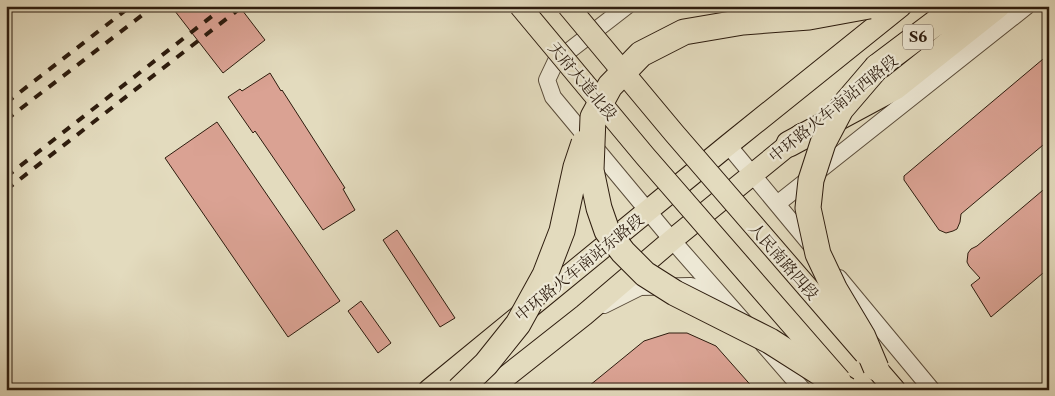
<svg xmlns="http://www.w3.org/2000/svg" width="1055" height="396" font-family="'Libre Caslon Text','Noto Serif SC',serif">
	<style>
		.building { fill: #daa293; stroke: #2d1c0e }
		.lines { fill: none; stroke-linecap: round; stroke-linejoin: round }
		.tertiary-casing { stroke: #5a4c3a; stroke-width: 18 }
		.primary-casing { stroke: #2d1c0e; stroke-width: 23 }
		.motorway-casing { stroke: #2d1c0e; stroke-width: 27 }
		.tertiary { stroke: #ede8d5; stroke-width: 16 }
		.primary { stroke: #e3dbbe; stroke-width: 21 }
		.motorway { stroke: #e3dbbe; stroke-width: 25 }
		.rail { stroke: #2d1c0e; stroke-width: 4; stroke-dasharray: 9 9; stroke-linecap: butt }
		.primary-bridge-casing { stroke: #2d1c0e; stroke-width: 23; stroke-linecap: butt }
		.motorway-bridge-casing { stroke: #2d1c0e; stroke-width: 27; stroke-linecap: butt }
		.primary-bridge { stroke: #e3dbbe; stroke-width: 21 }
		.motorway-bridge { stroke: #e3dbbe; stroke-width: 25 }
		.labels { text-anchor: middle; stroke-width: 4.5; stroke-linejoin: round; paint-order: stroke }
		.shield { fill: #ede8d5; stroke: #67594a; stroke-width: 1 }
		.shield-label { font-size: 15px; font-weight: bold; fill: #2d1c0e }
		.street-label { font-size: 16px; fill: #2d1c0e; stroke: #ede8d5 }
	</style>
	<rect width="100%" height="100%" fill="#e3dbbe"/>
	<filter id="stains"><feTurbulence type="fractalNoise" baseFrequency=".004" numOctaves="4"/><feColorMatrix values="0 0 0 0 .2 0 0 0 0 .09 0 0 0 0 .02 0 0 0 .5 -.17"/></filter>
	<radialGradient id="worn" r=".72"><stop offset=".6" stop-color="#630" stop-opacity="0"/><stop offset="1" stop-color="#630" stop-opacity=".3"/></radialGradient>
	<path class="building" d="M171,6H239L265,40L223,73Z
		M1049,54V140L961,214L960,222L957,229L953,231L946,233L939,230L904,180V176Z
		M270,73L281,91L282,90L345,188L343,189L355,210L323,230L255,131L253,133L228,97L240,89L242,91Z
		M217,122L340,301L288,337L165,158Z
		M1049,185V268L991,317L971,285L980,278L969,266L967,262L968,253L971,249L977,246Z
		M397,230L455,318L440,327L383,240Z
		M361,301L391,343L378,353L348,311Z
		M669,333H687L716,346L755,390H584L644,341Z"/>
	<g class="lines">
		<defs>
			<path id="tertiary" d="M627,6L556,61L547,80L553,97L672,240L745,323
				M728,145L815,250
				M777,204L1027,6
				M839,278L932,390
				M604,305L640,287L691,286L721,297
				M763,344L803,390"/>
			<path id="primary" d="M876,368L895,390
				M429,390L728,145L901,6
				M489,390L584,315L672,240L802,134"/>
			<path id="motorway" d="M877,67L958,6
				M789,144L895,87L997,6"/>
		</defs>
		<use href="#tertiary" class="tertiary-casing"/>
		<use href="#primary" class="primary-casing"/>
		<use href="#motorway" class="motorway-casing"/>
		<use href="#tertiary" class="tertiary"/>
		<use href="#primary" class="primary"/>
		<use href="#motorway" class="motorway"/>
		<path class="rail" d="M6,103L131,6
			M6,120L154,6
			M6,177L225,6
			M6,190L243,6"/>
		<defs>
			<path id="primary-bridge" d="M520,6L645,156L840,380
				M568,6L674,133L865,354"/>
			<path id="motorway-bridge" d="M876,368L863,337L835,290L818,254L808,208L811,180L823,143L841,109L877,67
				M459,390L486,364L518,324L545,275L562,231L576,167L584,143
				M847,390L770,341L675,293L645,274L623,252L607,231L599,208L591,170L593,117L610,86L641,54L684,32L743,22L809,17L869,6"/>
		</defs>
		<use href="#primary-bridge" class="primary-bridge-casing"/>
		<use href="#motorway-bridge" class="motorway-bridge-casing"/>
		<use href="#primary-bridge" class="primary-bridge"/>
		<use href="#motorway-bridge" class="motorway-bridge"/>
	</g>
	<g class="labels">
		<rect class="shield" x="903" y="24.5" width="30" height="25" rx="4"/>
		<g class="shield-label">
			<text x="918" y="42">S6</text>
		</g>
		<g class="street-label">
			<text transform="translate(583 81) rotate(50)" y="6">天府大道北段</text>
			<text transform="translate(833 108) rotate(-39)" y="6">中环路火车南站西路段</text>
			<text transform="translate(784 261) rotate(49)" y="6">人民南路四段</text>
			<text transform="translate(579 267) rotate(-39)" y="6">中环路火车南站东路段</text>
		</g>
	</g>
	<rect width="1055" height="396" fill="none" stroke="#e3dbbe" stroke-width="25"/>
	<rect x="8" y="8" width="1040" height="381" fill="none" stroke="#2d1c0e" stroke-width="2.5"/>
	<rect x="12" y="12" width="1030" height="371" fill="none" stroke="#2d1c0e"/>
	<rect width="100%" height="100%" filter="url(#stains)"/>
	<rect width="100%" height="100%" fill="url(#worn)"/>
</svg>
